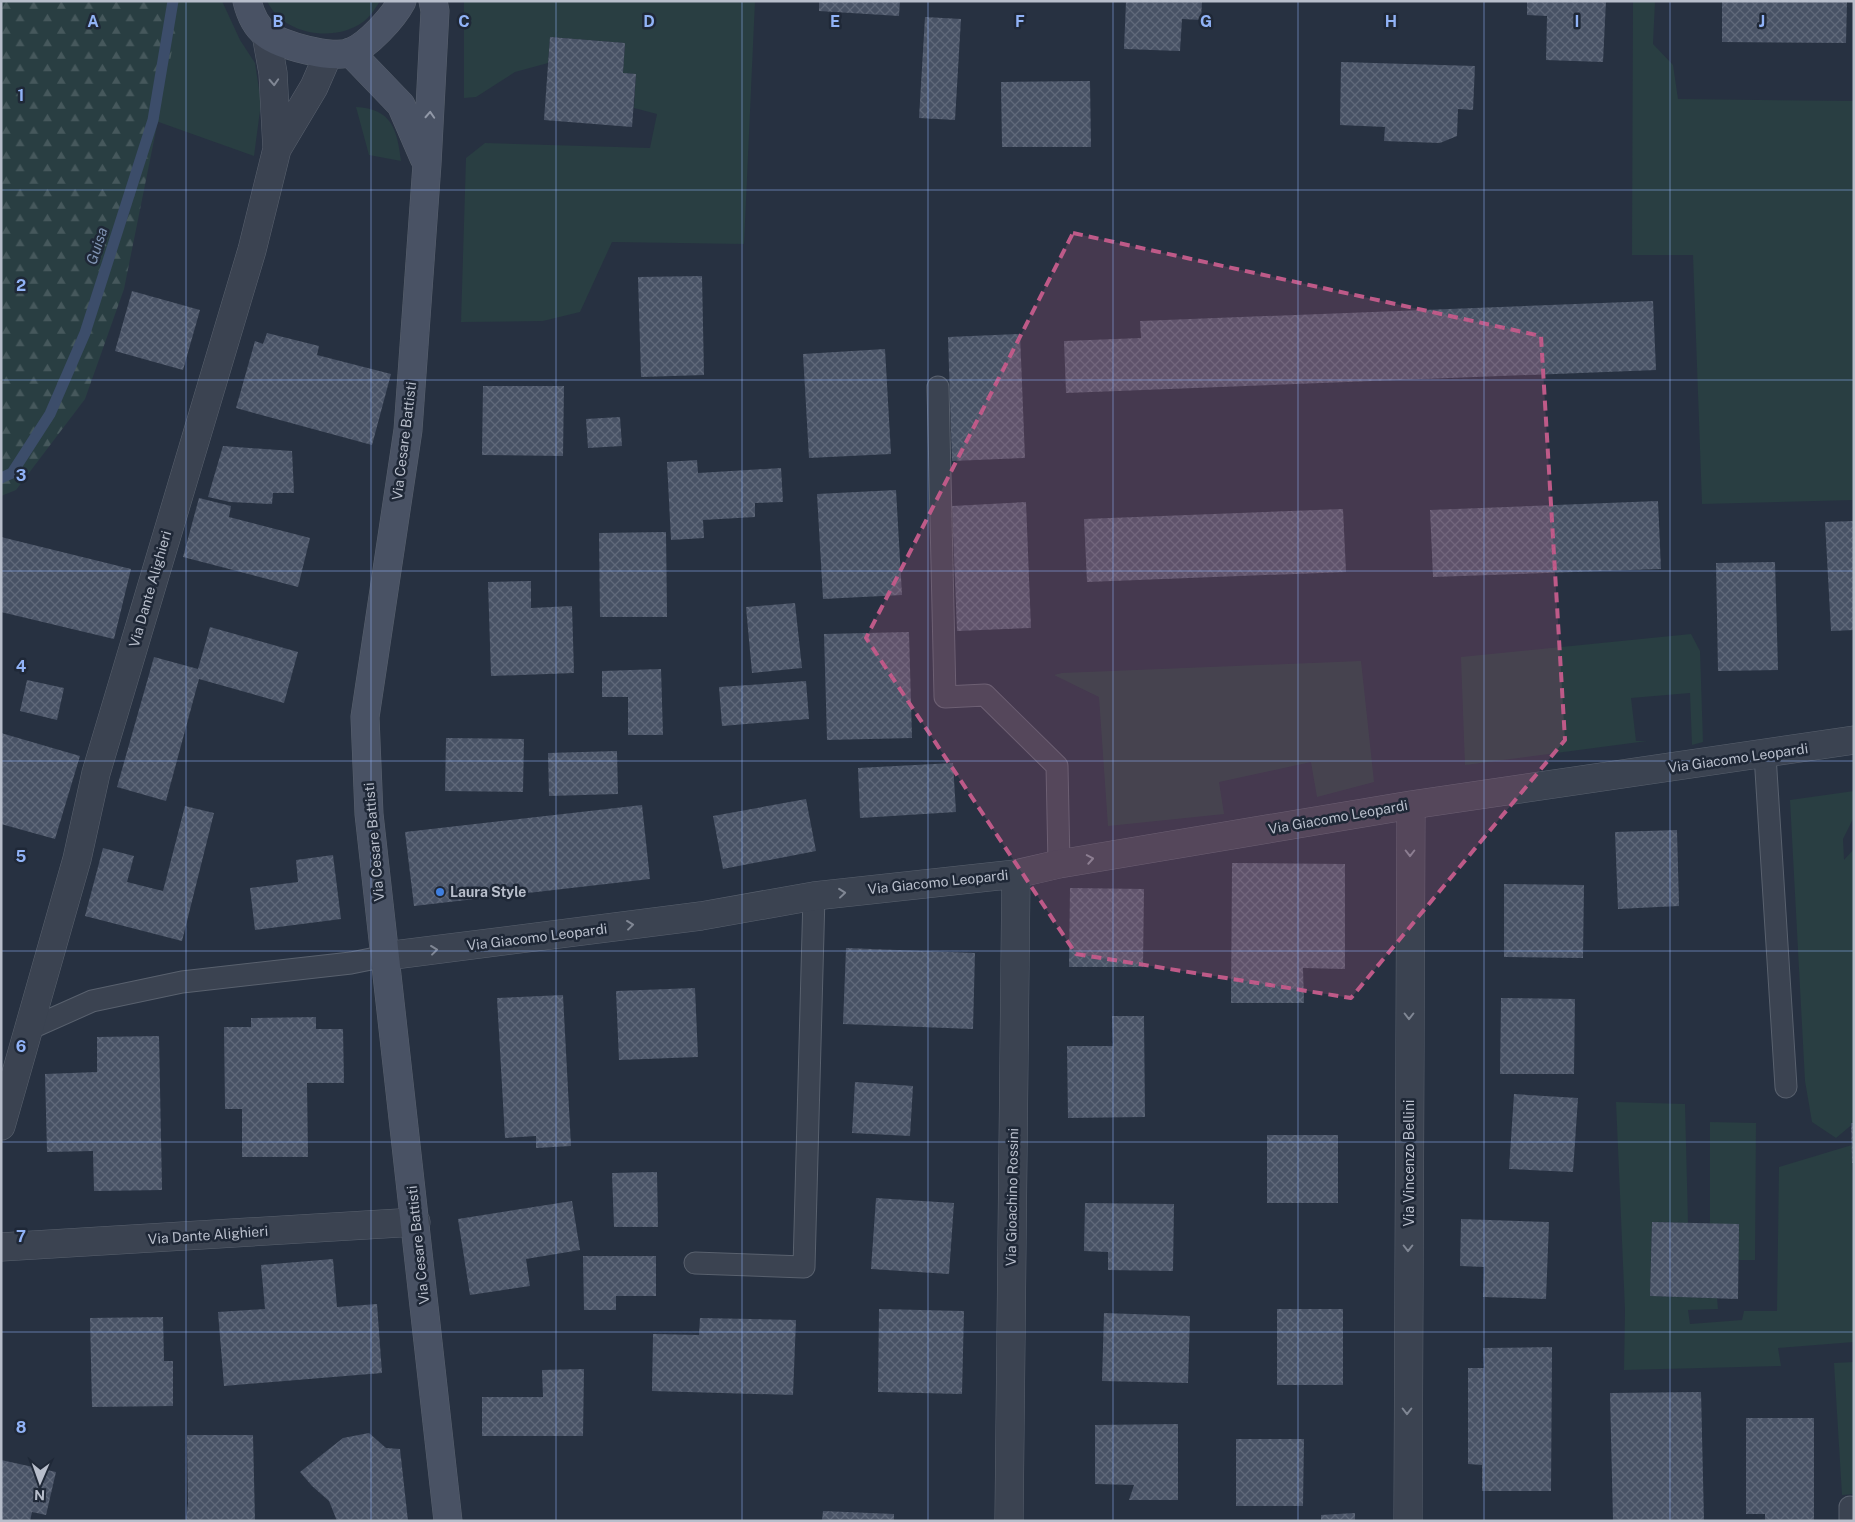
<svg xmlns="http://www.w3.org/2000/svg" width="1855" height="1522" font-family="'Public Sans',sans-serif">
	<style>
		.green { fill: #293e42 }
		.forest { fill: url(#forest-firs) }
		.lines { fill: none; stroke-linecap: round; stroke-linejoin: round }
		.stream { stroke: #3c4d6a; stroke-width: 11 }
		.building { fill: url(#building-cross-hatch) }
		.lane-casing { stroke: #59616e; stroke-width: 23 }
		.street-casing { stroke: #59616e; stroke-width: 29 }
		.secondary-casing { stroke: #59616e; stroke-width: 29 }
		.lane { stroke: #3b4351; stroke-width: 21 }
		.street { stroke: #3b4351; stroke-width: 28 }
		.secondary { stroke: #495264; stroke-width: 28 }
		.oneway { stroke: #808794 }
		.oneway2 { stroke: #9198a7 }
		.marked { fill: #be5a88; fill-opacity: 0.2; stroke: #be5a88; stroke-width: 4; stroke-dasharray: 10 6; stroke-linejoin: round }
		.grid { fill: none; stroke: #91b3f7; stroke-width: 1; stroke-opacity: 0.55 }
		.shop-dot { fill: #3f7fe0; stroke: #1f2837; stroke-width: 2 }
		.labels { text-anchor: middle; stroke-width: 5; stroke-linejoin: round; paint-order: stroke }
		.street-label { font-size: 14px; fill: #b8becb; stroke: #1f2837 }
		.poi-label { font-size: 14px; font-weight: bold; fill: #b8becb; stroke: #1f2837; text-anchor: start }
		.water-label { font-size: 15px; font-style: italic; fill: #7f92b2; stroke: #1f2837 }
		.grid-label { font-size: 16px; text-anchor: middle; font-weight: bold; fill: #91b3f7; stroke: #1f2837; stroke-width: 5; stroke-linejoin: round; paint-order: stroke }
	</style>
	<defs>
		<pattern id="forest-firs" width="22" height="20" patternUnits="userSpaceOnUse" patternTransform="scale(1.25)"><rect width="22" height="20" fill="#293e42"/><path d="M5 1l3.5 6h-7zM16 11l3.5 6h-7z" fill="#46585c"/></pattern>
		<pattern id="building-cross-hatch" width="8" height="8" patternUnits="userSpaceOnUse" patternTransform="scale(1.25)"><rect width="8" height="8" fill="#485265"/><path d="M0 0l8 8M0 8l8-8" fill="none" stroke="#60697a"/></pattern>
	</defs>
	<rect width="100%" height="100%" fill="#273141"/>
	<path class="green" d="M177,1H222L240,40L255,63L261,103L254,156L153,120Z
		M267,1H380C375,9 370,17 363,22C334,43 283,35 267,1Z
		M464,1H755L744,244L612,242L580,312L543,321L461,322L466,158L485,143L650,148L657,114L634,108L636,74L623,73L625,43L550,37L548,63L515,72L476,97L464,98Z
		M1633,1H1655L1653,44L1673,65L1678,99L1854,101V500L1702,504L1693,255H1632Z
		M356,107C392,109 397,129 401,161L369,155Z
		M1691,634L1700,651L1703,742L1692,745L1690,693L1631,698L1636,741H1647L1465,765L1461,657Z
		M1361,661L1374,782L1317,797L1311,762L1219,782L1224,814L1108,826L1099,697L1054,675L1062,673Z
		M1854,791V817L1843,839L1844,860L1853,850L1854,1123L1836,1138L1812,1122L1805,1081L1790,800Z
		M1616,1102L1685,1104L1688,1223L1652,1222L1650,1296L1717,1298L1718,1309L1688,1310L1690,1324L1742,1320L1744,1311H1777L1779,1167L1852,1145L1854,1342L1778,1348L1781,1366L1624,1370L1625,1310Z
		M1710,1122L1756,1123L1755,1260H1738L1739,1224H1710Z
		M1854,1362V1494L1842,1495L1834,1363Z"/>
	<path class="forest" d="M1,1H182L124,289L85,399L16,490L1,496Z"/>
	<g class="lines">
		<path class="stream" d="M1,478L12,473L50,414L85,333L153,120L173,1"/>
	</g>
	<path class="building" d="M819,1H900L899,16L819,11Z
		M1126,1H1202L1201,20L1182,19L1180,51L1124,49Z
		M1527,1H1606L1603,62L1546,60L1547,16L1527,15Z
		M1722,1H1847L1846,43L1722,42Z
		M925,17L961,19L955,120L919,118Z
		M550,37L625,43L623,73L636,74L632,127L544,120Z
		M1341,62L1475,66L1473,110L1458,109L1457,136L1440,143L1384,141L1385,127L1340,125Z
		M1090,81L1091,147H1002L1001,82Z
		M702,276L704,375L641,377L638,277Z
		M132,291L200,310L183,370L115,351Z
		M1653,301L1656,370L1066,393L1064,341L1141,338L1140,321Z
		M267,333L319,346L317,355L391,374L372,445L236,408L255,341L263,344Z
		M1020,334L1025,458L952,461L948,337Z
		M885,349L891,454L809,458L803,354Z
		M483,386H564L563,456L482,455Z
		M620,417L622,446L588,448L586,419Z
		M223,446L292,451L294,493H273L272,504L230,502L208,497Z
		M697,460L698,473L781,468L783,502L755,503V517L703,520L704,538L671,540L667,462Z
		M896,490L902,595L823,599L817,494Z
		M199,498L231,506L229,517L310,538L298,587L183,557Z
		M1658,501L1661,569L1433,577L1430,510Z
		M1026,502L1031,628L957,631L952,506Z
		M1343,509L1346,572L1087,582L1084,519Z
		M1854,521V630L1831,631L1825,522Z
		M666,532L667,617H600L599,533Z
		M1,537L131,569L114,639L1,612Z
		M1775,562L1778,670L1718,671L1716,563Z
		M531,581V608L572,606L574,673L491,676L488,582Z
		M795,603L802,668L752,673L746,607Z
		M210,627L298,652L284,703L199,679L166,801L117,787L154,657L198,669Z
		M909,632L912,738L827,740L824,634Z
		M661,669L663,735H628V697H602V671Z
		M27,680L64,688L57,720L20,711Z
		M806,681L809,719L722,726L719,687Z
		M1,733L80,756L55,839L1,824Z
		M446,738L524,739L523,792L445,791Z
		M617,751L618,794L549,796L548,753Z
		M953,763L956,812L860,818L858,768Z
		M806,799L816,851L723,869L713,816Z
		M642,805L650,879L414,906L405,832Z
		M185,806L214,813L182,941L85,916L103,848L134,856L127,882L163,891Z
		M1677,830L1679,906L1618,909L1615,832Z
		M333,855L341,919L255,930L250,888L298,882L296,860Z
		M1232,863L1345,864V969L1303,968L1304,1003H1231Z
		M1504,884L1584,885L1583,958L1504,957Z
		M1070,888L1144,889L1143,967H1069Z
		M846,948L975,953L973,1029L843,1024Z
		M695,988L698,1057L619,1060L616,991Z
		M563,995L571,1146L536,1148V1136L505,1138L497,998Z
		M1501,998L1575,999L1574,1074H1500Z
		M1112,1016H1144L1145,1117L1068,1118L1067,1046H1113Z
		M316,1017V1029H343L344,1083H307L308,1157H242V1109H225L224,1027H251V1018Z
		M159,1036L162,1190L94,1191L93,1151L47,1152L45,1074L97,1072V1037Z
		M855,1082L913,1086L910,1136L852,1133Z
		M1514,1094L1578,1098L1573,1172L1509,1169Z
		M1851,1123H1854V1163H1852Z
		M1267,1135H1338V1203H1267Z
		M657,1172L658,1227H614L612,1173Z
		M876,1198L954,1203L949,1274L871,1269Z
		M572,1201L580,1250L526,1259L530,1286L470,1295L458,1219Z
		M1085,1203L1174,1204L1173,1271L1108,1270V1252L1084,1251Z
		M1461,1219L1549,1222L1546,1299L1483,1297L1484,1267L1460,1266Z
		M1652,1222L1739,1224L1738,1299L1650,1296Z
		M583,1256H656V1296H616V1310H584Z
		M333,1259L337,1307L377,1304L382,1373L224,1386L218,1312L265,1309L261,1265Z
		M879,1309L964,1311L962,1394L878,1392Z
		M1277,1309H1343V1385H1277Z
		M1104,1313L1190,1316L1188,1383L1102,1381Z
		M163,1317L164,1361H173V1406L92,1407L90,1318Z
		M700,1318L796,1320L793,1395L652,1391L653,1334L699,1335Z
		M1552,1347L1551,1491H1482V1465L1468,1464V1368H1484L1483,1348Z
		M584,1369L583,1436H482V1397H543L542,1370Z
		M1701,1392L1704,1521H1613L1610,1393Z
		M1746,1418H1814V1521H1765V1514H1746Z
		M1178,1424V1500H1129L1134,1485L1095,1484V1425Z
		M369,1433L386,1448L400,1449L408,1521H337L329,1501L312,1486L300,1472L343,1438Z
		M187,1435H253L255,1521L186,1520L188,1504Z
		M1236,1439H1304L1303,1506H1236Z
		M1,1460L56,1472L46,1515L32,1512L30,1521H1Z
		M823,1511L894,1514V1521H822Z
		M1355,1513V1521H1321V1515Z"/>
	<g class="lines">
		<defs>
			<path id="lane" d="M938,387L945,697L985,695L1057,766L1059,864
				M1765,755L1786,1087
				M27,1030L92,1001L182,982L351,963L386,956
				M695,1263L804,1267L814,896
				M1850,1521V1507"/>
			<path id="street" d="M266,34L273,73L277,149
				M386,956L701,916L814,896L1016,874L1059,864L1411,805L1854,740
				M1,1126L77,859L96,773L252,250L277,149L314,87L328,55
				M1,1247L416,1222
				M1009,1521L1016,874
				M1408,1521L1411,805"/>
			<path id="secondary" d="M247,1C250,13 255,26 266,34C280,45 333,60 351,52C368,45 393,18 402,1
				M433,1L435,11L427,164L408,430L365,717L369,814L448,1521
				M350,52L401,105L424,158"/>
		</defs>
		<use href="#lane" class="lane-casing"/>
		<use href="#street" class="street-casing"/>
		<use href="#secondary" class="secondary-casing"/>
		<use href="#lane" class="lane"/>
		<use href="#street" class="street"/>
		<use href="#secondary" class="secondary"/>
	</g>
	<defs><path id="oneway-chevron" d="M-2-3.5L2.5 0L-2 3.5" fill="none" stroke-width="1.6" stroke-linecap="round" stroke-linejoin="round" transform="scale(1.25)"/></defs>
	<g class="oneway">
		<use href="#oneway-chevron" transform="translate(274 82) rotate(87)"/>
		<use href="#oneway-chevron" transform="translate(1410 853) rotate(90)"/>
		<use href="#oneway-chevron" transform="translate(1090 859) rotate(-10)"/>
		<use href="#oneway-chevron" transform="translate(842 893) rotate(-6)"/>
		<use href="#oneway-chevron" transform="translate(630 925) rotate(-7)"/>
		<use href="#oneway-chevron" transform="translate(434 950) rotate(-7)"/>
		<use href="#oneway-chevron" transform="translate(1409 1016) rotate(90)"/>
		<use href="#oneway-chevron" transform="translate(1408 1248) rotate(90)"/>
		<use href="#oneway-chevron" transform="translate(1407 1411) rotate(90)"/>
	</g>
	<use class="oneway2" href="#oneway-chevron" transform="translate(430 115) rotate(-87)"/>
	<path class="marked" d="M1073,233L1541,336L1565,740L1351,998L1076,954L866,638Z"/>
	<path class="grid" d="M186,1V1521M371,1V1521M556,1V1521M742,1V1521M928,1V1521M1113,1V1521M1298,1V1521M1484,1V1521M1670,1V1521M1,190H1854M1,380H1854M1,571H1854M1,761H1854M1,951H1854M1,1142H1854M1,1332H1854"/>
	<circle class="shop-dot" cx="440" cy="892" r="5"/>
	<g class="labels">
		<g class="street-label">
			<text transform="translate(404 441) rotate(-83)" y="5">Via Cesare Battisti</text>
			<text transform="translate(150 589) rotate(-74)" y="5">Via Dante Alighieri</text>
			<text transform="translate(1738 758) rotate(-8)" y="5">Via Giacomo Leopardi</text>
			<text transform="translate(1338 817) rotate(-10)" y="5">Via Giacomo Leopardi</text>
			<text transform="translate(374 842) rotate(-95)" y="5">Via Cesare Battisti</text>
			<text transform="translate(938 882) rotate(-6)" y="5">Via Giacomo Leopardi</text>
			<text transform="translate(537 937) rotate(-7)" y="5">Via Giacomo Leopardi</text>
			<text transform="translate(1409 1163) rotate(-90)" y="5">Via Vincenzo Bellini</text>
			<text transform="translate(1012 1197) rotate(-89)" y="5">Via Gioachino Rossini</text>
			<text transform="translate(208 1235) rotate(-4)" y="5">Via Dante Alighieri</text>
			<text transform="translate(418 1245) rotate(-96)" y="5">Via Cesare Battisti</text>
		</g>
		<g class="poi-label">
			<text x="450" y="897">Laura Style</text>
		</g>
		<g class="water-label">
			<text transform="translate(97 246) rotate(-72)" y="5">Guisa</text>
		</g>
	</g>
	<g class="grid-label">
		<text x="93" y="27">A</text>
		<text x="278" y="27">B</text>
		<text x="464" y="27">C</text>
		<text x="649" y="27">D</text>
		<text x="835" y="27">E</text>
		<text x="1020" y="27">F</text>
		<text x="1206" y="27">G</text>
		<text x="1391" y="27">H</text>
		<text x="1577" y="27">I</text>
		<text x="1762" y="27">J</text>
		<text x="21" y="101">1</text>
		<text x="21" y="291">2</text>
		<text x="21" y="481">3</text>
		<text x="21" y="672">4</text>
		<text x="21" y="862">5</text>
		<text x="21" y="1052">6</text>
		<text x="21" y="1242">7</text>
		<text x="21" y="1433">8</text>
	</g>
	<rect width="1855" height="1522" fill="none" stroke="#b8becb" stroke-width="5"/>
	<g transform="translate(40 1482) rotate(182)" stroke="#1f2837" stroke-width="4" paint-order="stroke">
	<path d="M0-4L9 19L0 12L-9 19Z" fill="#b8becb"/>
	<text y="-8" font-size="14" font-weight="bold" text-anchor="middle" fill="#b8becb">N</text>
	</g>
</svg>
